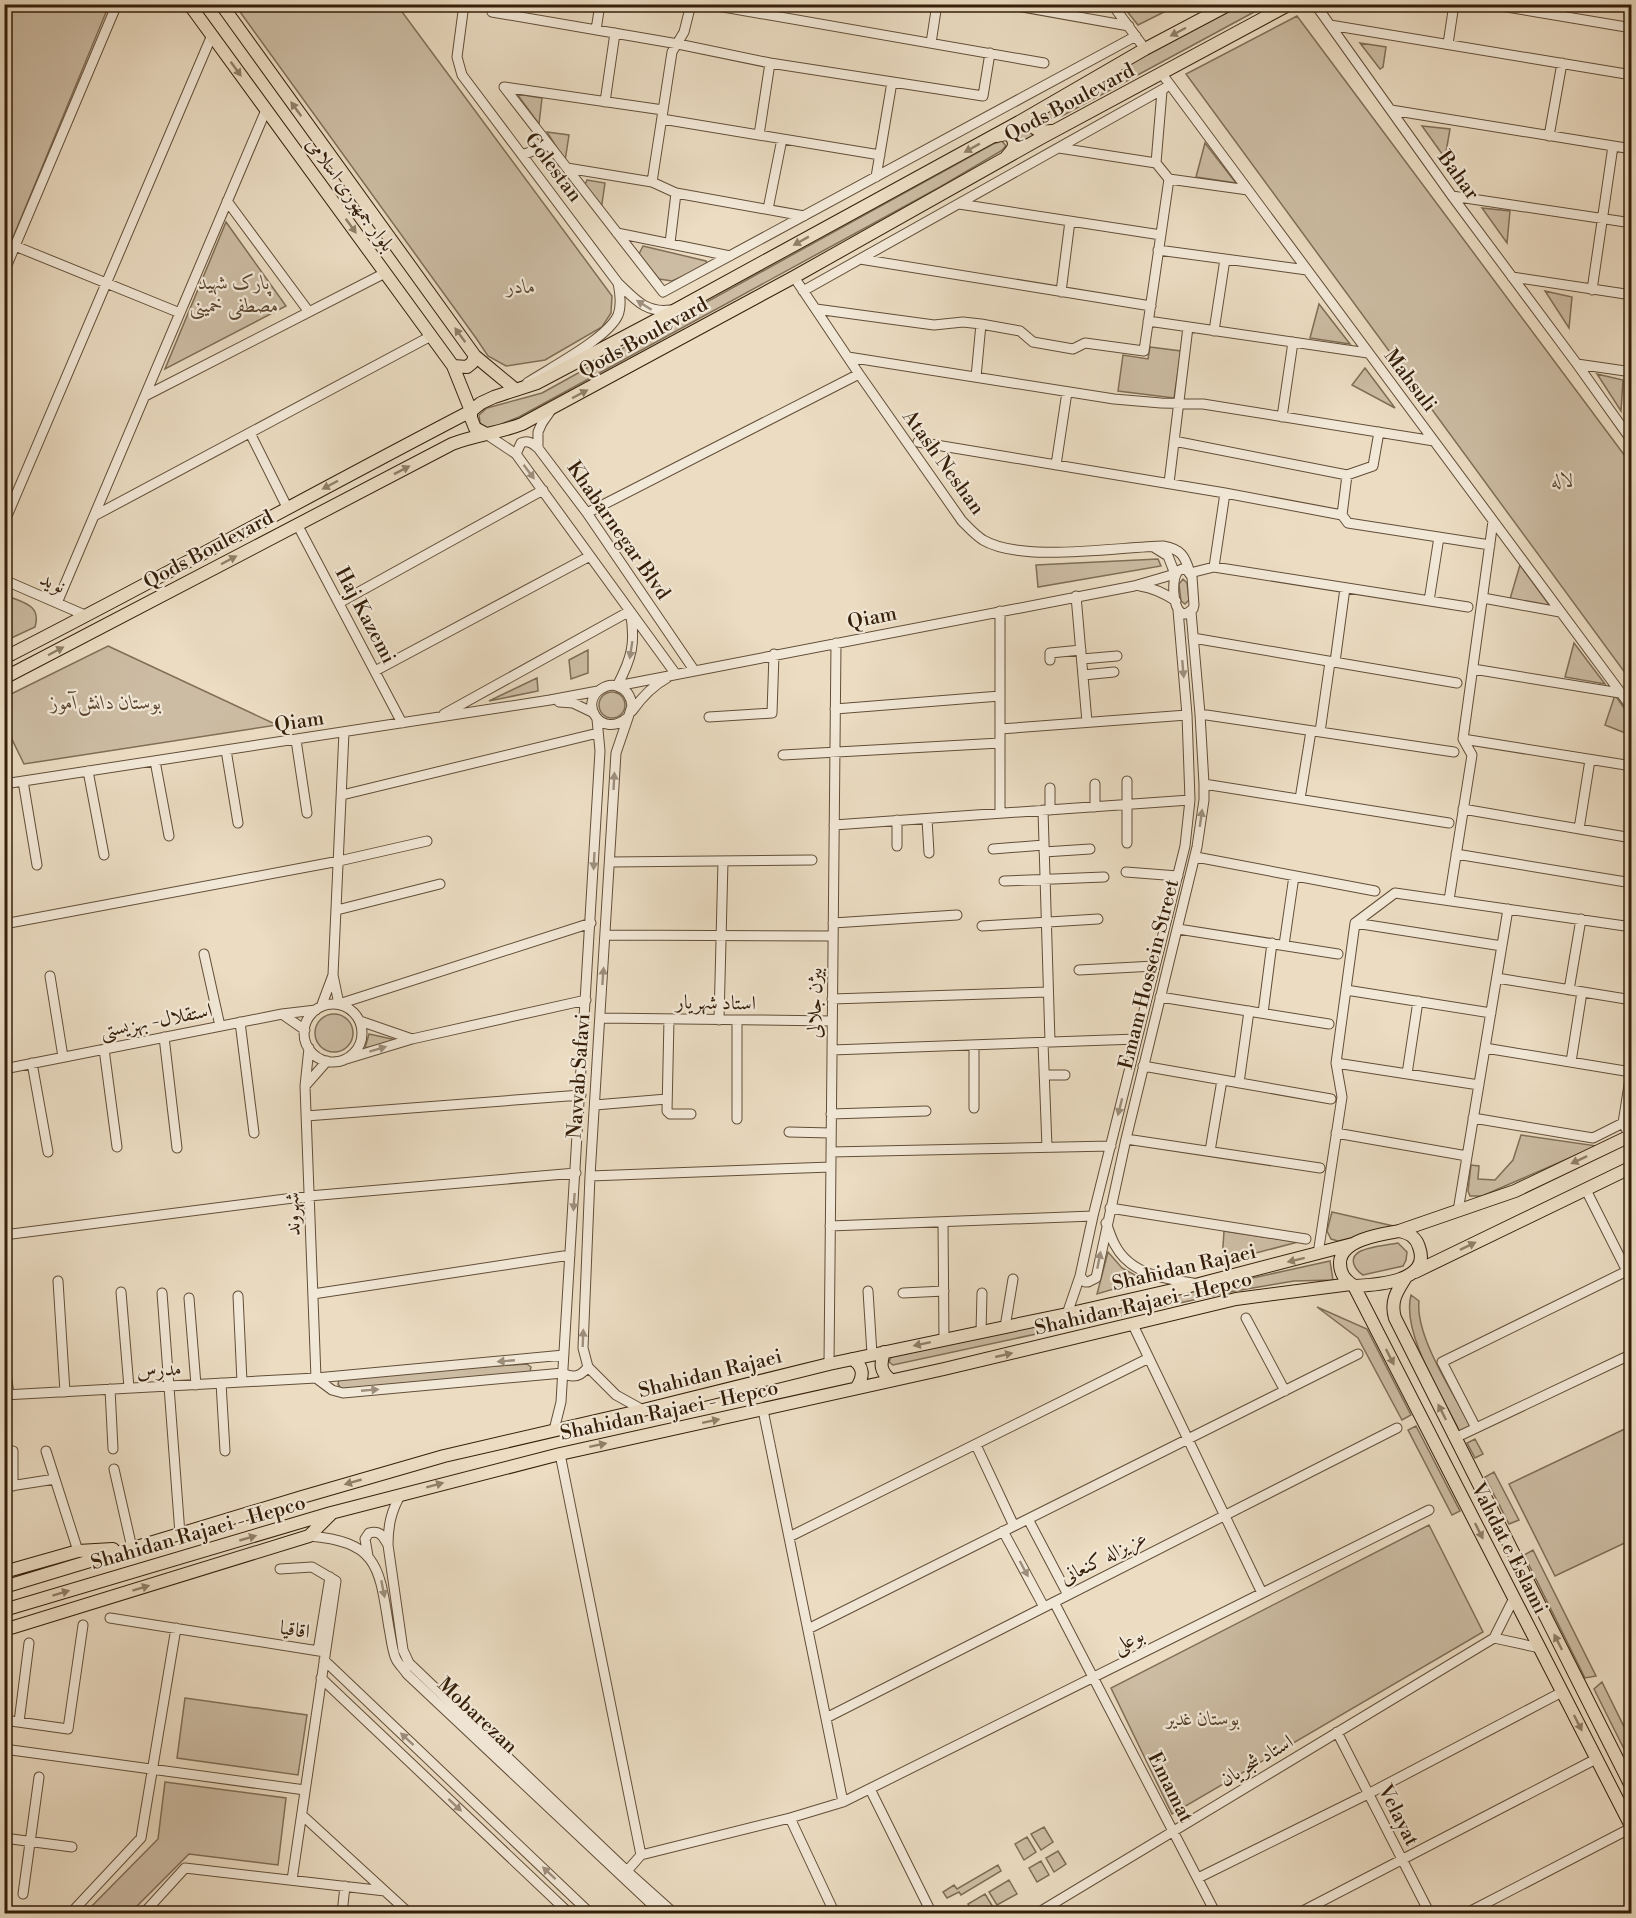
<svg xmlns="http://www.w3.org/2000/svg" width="1636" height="1918" font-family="'Libre Bodoni',Amiri,serif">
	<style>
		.green { fill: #ccbca3; stroke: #806e56; stroke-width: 1.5 }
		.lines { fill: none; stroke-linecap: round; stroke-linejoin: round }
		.minor-casing { stroke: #624e38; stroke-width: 11 }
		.major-casing { stroke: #351f0a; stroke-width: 14 }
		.minor { stroke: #f2e8d7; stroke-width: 9 }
		.major { stroke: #ebdcc2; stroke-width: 12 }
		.oneway { fill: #907e66 }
		.oneway2 { fill: #9d8e7b }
		.labels { text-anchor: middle; stroke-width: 4.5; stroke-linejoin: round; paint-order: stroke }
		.street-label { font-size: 20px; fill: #351f0a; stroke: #f2e8d7 }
		.park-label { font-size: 20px; font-style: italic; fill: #5b4630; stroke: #f2e8d7 }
	</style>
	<rect width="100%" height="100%" fill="#ebdcc2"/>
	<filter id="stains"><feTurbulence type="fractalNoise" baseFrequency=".00333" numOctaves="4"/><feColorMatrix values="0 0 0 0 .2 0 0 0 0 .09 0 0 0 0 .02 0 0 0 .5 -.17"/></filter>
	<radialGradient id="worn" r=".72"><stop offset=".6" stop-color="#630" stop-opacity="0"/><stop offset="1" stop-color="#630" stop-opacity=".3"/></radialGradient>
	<path class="green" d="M5,4L109,5L5,257L4,5Z
		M235,5H397L612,296L611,313L602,327L545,360L506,366L488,356L476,338Z
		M1122,5H1178L1138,25Z
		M1238,5H1267L1062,116L1051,118L1045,115L1054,105Z
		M1297,16L1631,464V681L1186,74Z
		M1360,43L1386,47L1383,67L1380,69Z
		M517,94L542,98L539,124Z
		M1025,126L1034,136L1021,141L1015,131Z
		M1422,126L1450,129L1445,158Z
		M547,132L569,135L565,161Z
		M1002,141L1006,146L1001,151L940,187L519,417L494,427L486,428L480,423L479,415L487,408L542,393L993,144Z
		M1205,143L1236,183L1196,177Z
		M587,180L605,183L601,210L584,187Z
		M1482,208L1510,211L1507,243Z
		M226,222L286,306L165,369Z
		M643,246L706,261L708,265L672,281L659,279L639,254Z
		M1545,291L1572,297L1569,328Z
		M1319,304L1350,344L1310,338Z
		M1150,347L1181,351L1174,398L1118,391L1123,355L1148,359Z
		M1365,368L1395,408L1352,385Z
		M1597,374L1623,380L1621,411Z
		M1158,559L1161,566L1038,587L1036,565Z
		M1520,565L1550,606L1510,599Z
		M1183,579L1187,583L1189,600L1185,604L1181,601L1179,584Z
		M5,595C21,602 42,604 35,627L5,641Z
		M1574,643L1605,684L1565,677Z
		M108,646L277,725L24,764L5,725V697Z
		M588,650V673L571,679L569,660Z
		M537,678L538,691L489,701Z
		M599 705a13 13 0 1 1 26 0a13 13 0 1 1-26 0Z
		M1615,695L1631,718V759H1626L1628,734L1605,725Z
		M315 1033a19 19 0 1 1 38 0a19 19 0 1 1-38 0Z
		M369,1034L401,1041L365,1048Z
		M1521,1135L1597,1146L1482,1196H1470L1468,1191L1471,1165L1479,1166L1478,1179L1495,1180L1513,1160Z
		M1332,1212L1398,1227L1338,1241L1331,1239L1327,1231Z
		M1224,1231L1298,1242L1222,1262Z
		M1398,1243L1407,1252L1406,1260L1403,1266L1363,1275C1355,1270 1348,1259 1359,1252C1367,1247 1388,1245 1398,1243Z
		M1108,1252L1122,1268L1144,1280L1097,1294Z
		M1330,1261L1333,1280L1294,1281L1235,1291L893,1365L889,1362L891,1357Z
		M1411,1295L1419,1301C1415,1336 1454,1395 1471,1426L1460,1432C1443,1397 1401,1333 1411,1295Z
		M1317,1307L1367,1329L1411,1415L1402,1420L1358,1338Z
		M527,1364L531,1367L530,1372L341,1389L338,1384L339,1379L344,1376Z
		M1416,1426L1460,1511L1452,1515L1408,1430Z
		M1631,1426V1540L1555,1576L1509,1484Z
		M1475,1439L1483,1454L1475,1458L1467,1443Z
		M1494,1472L1519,1520L1509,1524L1485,1477Z
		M1429,1525L1483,1632L1172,1814L1111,1688Z
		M1533,1550L1596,1676L1585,1678L1524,1555Z
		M1602,1682L1631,1741V1763L1594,1689Z
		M185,1698L307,1715L298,1775L177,1758Z
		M165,1782L286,1798L278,1865L189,1854L130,1913H85L158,1839Z
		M1044,1827L1053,1842L1041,1850L1031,1834Z
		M1027,1837L1036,1852L1024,1860L1015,1844Z
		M1058,1851L1066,1864L1054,1872L1046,1858Z
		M1041,1861L1049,1875L1037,1882L1029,1868Z
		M998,1865L1001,1871L961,1895L959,1892L947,1898L943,1892L954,1885L957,1889Z
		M1009,1880L1017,1894L997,1905L989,1892Z
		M985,1894L993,1907L983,1913H973L968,1904Z"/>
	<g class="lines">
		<defs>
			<path id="minor" d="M464,4L457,57L462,75L618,283C635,299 645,313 670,310
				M493,4L492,12L678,44L770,63L983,96L990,53
				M706,4L1044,63
				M1006,4L1129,26
				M1112,4L1145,49
				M1315,4L1452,196L1577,364L1632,441
				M1489,4L1632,28
				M1330,25L1632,75
				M596,30L600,4
				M931,43L937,4
				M1448,44L1454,4
				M1162,74L1632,708
				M504,87L663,292L1136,36
				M504,87L663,110
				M605,102L615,33
				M1391,110L1632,149
				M662,119L880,155
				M759,135L770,63
				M1549,136L1562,63
				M1059,148L1156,163
				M522,155L549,145
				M567,168L652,182
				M876,177L892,82
				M1169,179L1248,190
				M676,193L804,216
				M1452,196L1632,223
				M227,201L309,312
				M959,204L1161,235
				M768,209L782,139
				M617,233L730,256
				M670,243L676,193L652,182L672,52L684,32L691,4
				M15,246L180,313
				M1158,250L1307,270
				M860,259L1151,306
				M4,272L117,4
				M794,277L859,374L962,521C968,527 975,535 983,540C1022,563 1117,547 1163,546C1181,549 1185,556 1190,573L1214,567L1468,607
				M1512,277L1632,295
				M1592,290L1613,146
				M803,291L1165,88
				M1061,292L1070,221
				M816,309L934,325L963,322L981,324L1020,331L1033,342L1073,349L1085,343L1144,351L1169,179L1156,163L1162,91
				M1148,321L1368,353
				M1214,331L1225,259
				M848,357L1114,399L1161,403L1203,404L1434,441
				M1577,364L1632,372
				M976,377L981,324
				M527,383C550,368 608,338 618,315C622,305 620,293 618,283
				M145,396L385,273
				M551,410L542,423L538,432V448L587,513L694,670
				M1282,417L1293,342
				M250,433L287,507
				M486,434L516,454L675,673
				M1174,441L1347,475L1373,466L1379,432
				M918,442L1225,493L1342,515L1348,523L1490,545
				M516,454L521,443C528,440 532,443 538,448
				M1056,465L1067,392
				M1169,483L1188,327
				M587,513L859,374
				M1342,515L1347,475
				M94,516L431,336
				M4,523L212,35
				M297,524L402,723
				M1214,567L1225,493
				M1182,569L1187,570L1192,577L1194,605L1193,609L1186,614L1181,613C1173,606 1171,580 1178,571Z
				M4,580L87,616
				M1140,586C1154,588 1164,593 1176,601
				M1076,596L1087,722
				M1483,598L1560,612
				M1429,601L1439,537
				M57,603L266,110
				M339,603L543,490
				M1000,611V813
				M1193,638L1457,683
				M1082,659L1117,656
				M1050,660V653L1081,650
				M1335,662L1345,588
				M1473,669L1620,693
				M375,671L590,556
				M1083,675L1114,672
				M617,686L1134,586L1175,574L1168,556L1155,548
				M559,702L573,703L594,713
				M835,709L1000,696
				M632,711C642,697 652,686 667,678
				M444,714L630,611C636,642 632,658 617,686
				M1200,714L1454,752
				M709,717L772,713L774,654
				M627,718C602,739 578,704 601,689C607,685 613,684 619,687C628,690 631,697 632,706L616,753L590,1176L583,1348L588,1367L616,1395L643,1410
				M1000,729L1187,715
				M344,732L333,975L339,1004L591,923
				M1320,732L1330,662
				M1463,739L1632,766
				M296,740L307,813
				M226,750L238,823
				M783,755L1000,743
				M155,761L169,836
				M88,771L104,855
				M23,781L37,865
				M1127,781V843
				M4,784L550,700L598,691
				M1095,784V807
				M1204,784L1449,823
				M1050,788V810
				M342,795L598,733
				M1300,799L1311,731
				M1463,809L1632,838
				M1043,810L1050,1042
				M927,819L929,853
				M897,820V846
				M834,825L1190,800
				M1579,829L1590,760
				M993,849L1044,845
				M1044,852L1090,849
				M1456,854L1632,883
				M1196,857L1375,891
				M610,862L812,860
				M1126,872L1178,876
				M1004,881L1104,877
				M1449,900L1472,755L1463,739L1493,521
				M337,910L440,884
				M833,923L957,915
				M1355,923L1502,946
				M4,924L339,861L427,841
				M982,926L1098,919
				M1178,929L1338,954
				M605,935L833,936
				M1284,945L1294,876
				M204,954L220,1026
				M1079,970L1155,966
				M50,976L63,1057
				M1497,978L1632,1000
				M1346,990L1491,1013
				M1569,990L1581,919
				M1160,997L1329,1024
				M832,999L1048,992
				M304 1033a29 29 0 1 1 58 0a29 29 0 1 1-58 0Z
				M321,1007L333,975
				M1263,1013L1272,943
				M282,1014L305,1030
				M600,1018L832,1021
				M669,1019L667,1111L670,1114H691
				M719,1020L723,861
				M737,1020V1119
				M360,1021L412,1039
				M240,1022L254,1133
				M164,1037L177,1148
				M1043,1043L1047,1147
				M974,1045V1108
				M309,1048L305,1086L316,1378
				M1485,1048L1631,1072
				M104,1049L117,1147
				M832,1050L1137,1039
				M343,1060L412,1039L586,1000
				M1571,1062L1582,992
				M32,1063L48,1152
				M1336,1063L1479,1085
				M1143,1066L1331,1099
				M4,1069L282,1014L316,1010
				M1407,1074L1418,1001
				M1044,1075H1065
				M1239,1083L1249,1011
				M305,1086L327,1061
				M595,1105L667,1099
				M831,1114L926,1111
				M306,1116L581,1095
				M1473,1118L1593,1138L1623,1123
				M789,1132L831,1133
				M1336,1133L1467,1156
				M1630,1136L1623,1123L1632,1066
				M1126,1139L1320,1168
				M1210,1151L1222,1080
				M831,1152L1111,1146
				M590,1176L831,1167
				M1586,1190L1632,1281
				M1110,1208L1306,1239
				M1458,1211L1508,909
				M943,1222L944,1339
				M1106,1223C1109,1230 1111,1238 1115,1245C1130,1274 1164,1279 1193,1283
				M830,1226L1093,1216
				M4,1235L309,1196L576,1173
				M1318,1254L1342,1097L1336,1063L1355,923L1395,893L1632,927
				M1080,1276L1085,1282H1088L1096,1278L1126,1139L1197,847L1204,800V784L1200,714L1191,612
				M58,1281L65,1392
				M868,1291L872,1354
				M121,1292L129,1388
				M162,1293L180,1534
				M903,1293L944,1291
				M313,1294L570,1255
				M238,1296L242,1382
				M189,1298L196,1385
				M1067,1314L1080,1276L1093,1216L1185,846L1190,800L1187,715L1178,610
				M1246,1318L1285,1391
				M1133,1325L1262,1593
				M1005,1327L1013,1279
				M981,1332L982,1293
				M4,1358L9,1395
				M829,1364L836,643
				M316,1378L332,1390L343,1393L563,1373C574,1379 581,1376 588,1367
				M221,1383L225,1451
				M110,1389L113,1449
				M4,1395L316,1378L564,1355
				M763,1410L843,1802
				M1476,1428L1442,1362L1627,1271
				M554,1430L561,1402L600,751L597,719
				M1455,1438L1632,1354
				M976,1445L1014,1526
				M46,1451L78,1551
				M560,1454L641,1855
				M114,1469L132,1548
				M13,1486V1451
				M4,1487L55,1479
				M401,1494C391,1511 388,1526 388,1545L403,1650L409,1663L627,1871L675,1914
				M1028,1519L1068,1595
				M1003,1531L1044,1607
				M309,1536C379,1542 379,1567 389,1628C391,1637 392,1651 396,1659C399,1665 404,1669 407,1674L662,1914
				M789,1537L1149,1358
				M368,1556L365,1539L369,1533C380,1530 383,1536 388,1545
				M280,1569L312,1567L336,1581L292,1880
				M1054,1602L1216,1914
				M110,1618L325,1652
				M808,1629L1358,1354
				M1494,1638L1540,1648
				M1494,1638L1514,1598
				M318,1651L330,1577
				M324,1660L591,1914
				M321,1678L570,1914
				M826,1718L1397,1428
				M4,1720L68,1729L83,1625
				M19,1722L29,1643
				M1337,1732L1430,1914
				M4,1749L305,1790
				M870,1789L932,1914
				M302,1815L410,1914
				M790,1818L835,1914
				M4,1838L72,1847
				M627,1871L641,1855L790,1818L843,1802L1429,1510
				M1198,1878L1368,1794L1562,1692
				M23,1894L39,1777
				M70,1914L141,1838L176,1628
				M143,1914L185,1868L385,1891
				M342,1914L345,1886
				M1036,1914L1494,1638
				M1297,1914L1596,1759
				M1465,1914L1631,1828
				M1620,1914L1632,1908"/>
			<path id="major" d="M189,4L453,366L471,411V418L475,428L486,434
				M221,4L475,356L516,390
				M1041,111C1027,126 1033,133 1052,131
				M996,136L1006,134L1011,136C1017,145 1013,149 1007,156
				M453,366L467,367L472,363L475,356
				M4,658C161,578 315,492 471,411L481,403L494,397L537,383L677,309L1019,122L1145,49L1230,4
				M4,678L452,444C475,435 499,433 522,424L794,277L1041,138L1290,4
				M1399,1231L1515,1191L1632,1135
				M1399,1231C1409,1233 1416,1237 1419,1247C1432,1282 1376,1285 1354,1286C1345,1280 1340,1274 1340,1263C1340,1240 1381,1234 1399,1231Z
				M1415,1272L1632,1167
				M1406,1277C1397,1291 1390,1301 1395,1318L1632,1788
				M1354,1286L1632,1828
				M884,1352C880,1364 880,1372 891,1380
				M852,1359C864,1366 864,1376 857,1387
				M4,1572L78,1551L113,1549
				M4,1587L302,1497L444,1456L643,1410L829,1364L1067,1314L1199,1284L1353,1244
				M4,1610L331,1513L560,1454L944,1369L1236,1299L1351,1284
				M4,1630L309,1536L331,1514"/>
		</defs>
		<use href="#minor" class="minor-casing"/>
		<use href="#major" class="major-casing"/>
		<use href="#minor" class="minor"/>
		<use href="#major" class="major"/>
	</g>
	<defs><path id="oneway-solid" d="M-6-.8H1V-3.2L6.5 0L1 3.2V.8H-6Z" transform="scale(1.5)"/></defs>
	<g class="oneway">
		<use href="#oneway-solid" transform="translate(1178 32) rotate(152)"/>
		<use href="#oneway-solid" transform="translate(236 69) rotate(54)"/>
		<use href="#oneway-solid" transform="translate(296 109) rotate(-126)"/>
		<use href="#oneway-solid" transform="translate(972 148) rotate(151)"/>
		<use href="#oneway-solid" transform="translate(351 226) rotate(54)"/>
		<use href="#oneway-solid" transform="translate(801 241) rotate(151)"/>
		<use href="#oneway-solid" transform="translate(460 335) rotate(-126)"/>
		<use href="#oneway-solid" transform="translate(580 394) rotate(-28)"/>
		<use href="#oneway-solid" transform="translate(402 470) rotate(-27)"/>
		<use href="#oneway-solid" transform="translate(330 485) rotate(152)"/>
		<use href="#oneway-solid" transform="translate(229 560) rotate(-28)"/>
		<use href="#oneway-solid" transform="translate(56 651) rotate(-28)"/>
		<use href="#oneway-solid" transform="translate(1579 1160) rotate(155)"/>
		<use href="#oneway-solid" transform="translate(1468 1246) rotate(-26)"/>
		<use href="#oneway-solid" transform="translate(1296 1260) rotate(166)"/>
		<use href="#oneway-solid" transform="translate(922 1344) rotate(168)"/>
		<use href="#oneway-solid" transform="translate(1004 1355) rotate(-13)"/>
		<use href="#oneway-solid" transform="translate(1390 1357) rotate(63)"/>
		<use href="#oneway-solid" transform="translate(1442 1412) rotate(-117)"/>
		<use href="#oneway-solid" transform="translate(711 1421) rotate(-12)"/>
		<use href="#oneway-solid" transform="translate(598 1445) rotate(-12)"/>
		<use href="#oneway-solid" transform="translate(353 1482) rotate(164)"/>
		<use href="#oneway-solid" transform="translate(435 1485) rotate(-15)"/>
		<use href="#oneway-solid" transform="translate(1479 1531) rotate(63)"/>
		<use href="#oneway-solid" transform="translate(248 1538) rotate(-16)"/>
		<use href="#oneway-solid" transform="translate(141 1588) rotate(-17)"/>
		<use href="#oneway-solid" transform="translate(61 1593) rotate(-17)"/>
		<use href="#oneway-solid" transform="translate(1558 1642) rotate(-117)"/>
		<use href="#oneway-solid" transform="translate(1578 1723) rotate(63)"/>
	</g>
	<g class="oneway2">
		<use href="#oneway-solid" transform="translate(644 305) rotate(-148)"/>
		<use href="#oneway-solid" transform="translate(529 472) rotate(53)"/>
		<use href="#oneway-solid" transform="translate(631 650) rotate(99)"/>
		<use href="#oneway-solid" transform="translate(1183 669) rotate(85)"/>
		<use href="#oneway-solid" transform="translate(614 781) rotate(-87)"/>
		<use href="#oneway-solid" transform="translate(1201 818) rotate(-82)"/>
		<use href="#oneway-solid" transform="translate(594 861) rotate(93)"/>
		<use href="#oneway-solid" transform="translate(603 976) rotate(-86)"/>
		<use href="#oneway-solid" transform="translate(378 1049) rotate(-17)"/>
		<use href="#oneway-solid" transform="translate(1120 1107) rotate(104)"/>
		<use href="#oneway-solid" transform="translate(574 1202) rotate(94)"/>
		<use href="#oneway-solid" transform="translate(1099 1260) rotate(-79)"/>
		<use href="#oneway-solid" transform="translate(583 1338) rotate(-88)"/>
		<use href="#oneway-solid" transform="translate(506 1361) rotate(175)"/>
		<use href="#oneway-solid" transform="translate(370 1390) rotate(-5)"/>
		<use href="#oneway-solid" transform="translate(1024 1569) rotate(62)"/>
		<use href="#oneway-solid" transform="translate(383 1589) rotate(79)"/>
		<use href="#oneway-solid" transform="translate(407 1739) rotate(-137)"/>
		<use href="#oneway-solid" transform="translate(455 1805) rotate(43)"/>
		<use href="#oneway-solid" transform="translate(549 1873) rotate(-137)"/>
	</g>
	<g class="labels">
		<g class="street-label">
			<text transform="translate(1069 102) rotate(-28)" y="7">Qods Boulevard</text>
			<text transform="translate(554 167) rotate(53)" y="7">Golestan</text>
			<text transform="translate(1459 175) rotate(54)" y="7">Bahar</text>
			<text transform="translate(351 194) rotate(54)" y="7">بلوار جمهوری اسلامی</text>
			<text transform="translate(643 337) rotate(-29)" y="7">Qods Boulevard</text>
			<text transform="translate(1411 380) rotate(53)" y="7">Mahsuli</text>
			<text transform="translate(944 462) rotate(54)" y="7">Atash Neshan</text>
			<text transform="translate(619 530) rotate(55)" y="7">Khabarnegar Blvd</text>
			<text transform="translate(208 549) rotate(-28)" y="7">Qods Boulevard</text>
			<text transform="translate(53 582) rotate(24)" y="7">نوید</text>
			<text transform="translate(366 615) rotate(62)" y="7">Haj Kazemi</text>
			<text transform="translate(872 617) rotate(-11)" y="7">Qiam</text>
			<text transform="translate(299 721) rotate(-9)" y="7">Qiam</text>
			<text transform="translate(1148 974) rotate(-76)" y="7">Emam Hossein Street</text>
			<text transform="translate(716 1002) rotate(1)" y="7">استاد شهریار</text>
			<text transform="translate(814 1003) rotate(-89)" y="7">بیژن جلالی</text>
			<text transform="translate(156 1020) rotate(-11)" y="7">استقلال- بهزیستی</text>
			<text transform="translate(578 1076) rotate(-86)" y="7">Navvab Safavi</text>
			<text transform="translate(292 1214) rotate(-92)" y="7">شهروند</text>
			<text transform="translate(1184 1267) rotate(-13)" y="7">Shahidan Rajaei</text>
			<text transform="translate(1143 1303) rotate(-13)" y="7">Shahidan Rajaei - Hepco</text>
			<text transform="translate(159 1369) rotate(-3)" y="7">مدرس</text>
			<text transform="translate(710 1373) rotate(-14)" y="7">Shahidan Rajaei</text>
			<text transform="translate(669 1410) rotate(-12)" y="7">Shahidan Rajaei - Hepco</text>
			<text transform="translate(198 1532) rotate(-16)" y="7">Shahidan Rajaei - Hepco</text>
			<text transform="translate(1510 1548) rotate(63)" y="7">Vahdat e Eslami</text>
			<text transform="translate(1103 1557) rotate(-27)" y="7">عزیزاله کنعانی</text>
			<text transform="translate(295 1629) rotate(9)" y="7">اقاقیا</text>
			<text transform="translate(1128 1640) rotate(-26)" y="7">بوعلی</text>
			<text transform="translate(478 1715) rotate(43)" y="7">Mobarezan</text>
			<text transform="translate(1256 1760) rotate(-31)" y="7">استاد شجریان</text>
			<text transform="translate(1171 1787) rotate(63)" y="7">Emamat</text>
			<text transform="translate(1399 1815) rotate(63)" y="7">Velayat</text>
		</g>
		<g class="park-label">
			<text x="234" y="289">پارک شهید<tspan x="234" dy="23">مصطفی خمینی</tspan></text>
			<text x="521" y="293">مادر</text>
			<text x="1563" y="487">لاله</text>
			<text x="106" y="709">بوستان دانش‌آموز</text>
			<text x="1203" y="1725">بوستان غدیر</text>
		</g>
	</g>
	<rect width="1636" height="1918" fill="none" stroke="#ebdcc2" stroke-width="24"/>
	<rect x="6" y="6" width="1624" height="1906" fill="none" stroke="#351f0a" stroke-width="3"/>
	<rect x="12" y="12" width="1612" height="1894" fill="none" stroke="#351f0a" stroke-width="1.5"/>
	<rect width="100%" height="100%" filter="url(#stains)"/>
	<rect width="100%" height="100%" fill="url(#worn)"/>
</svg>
